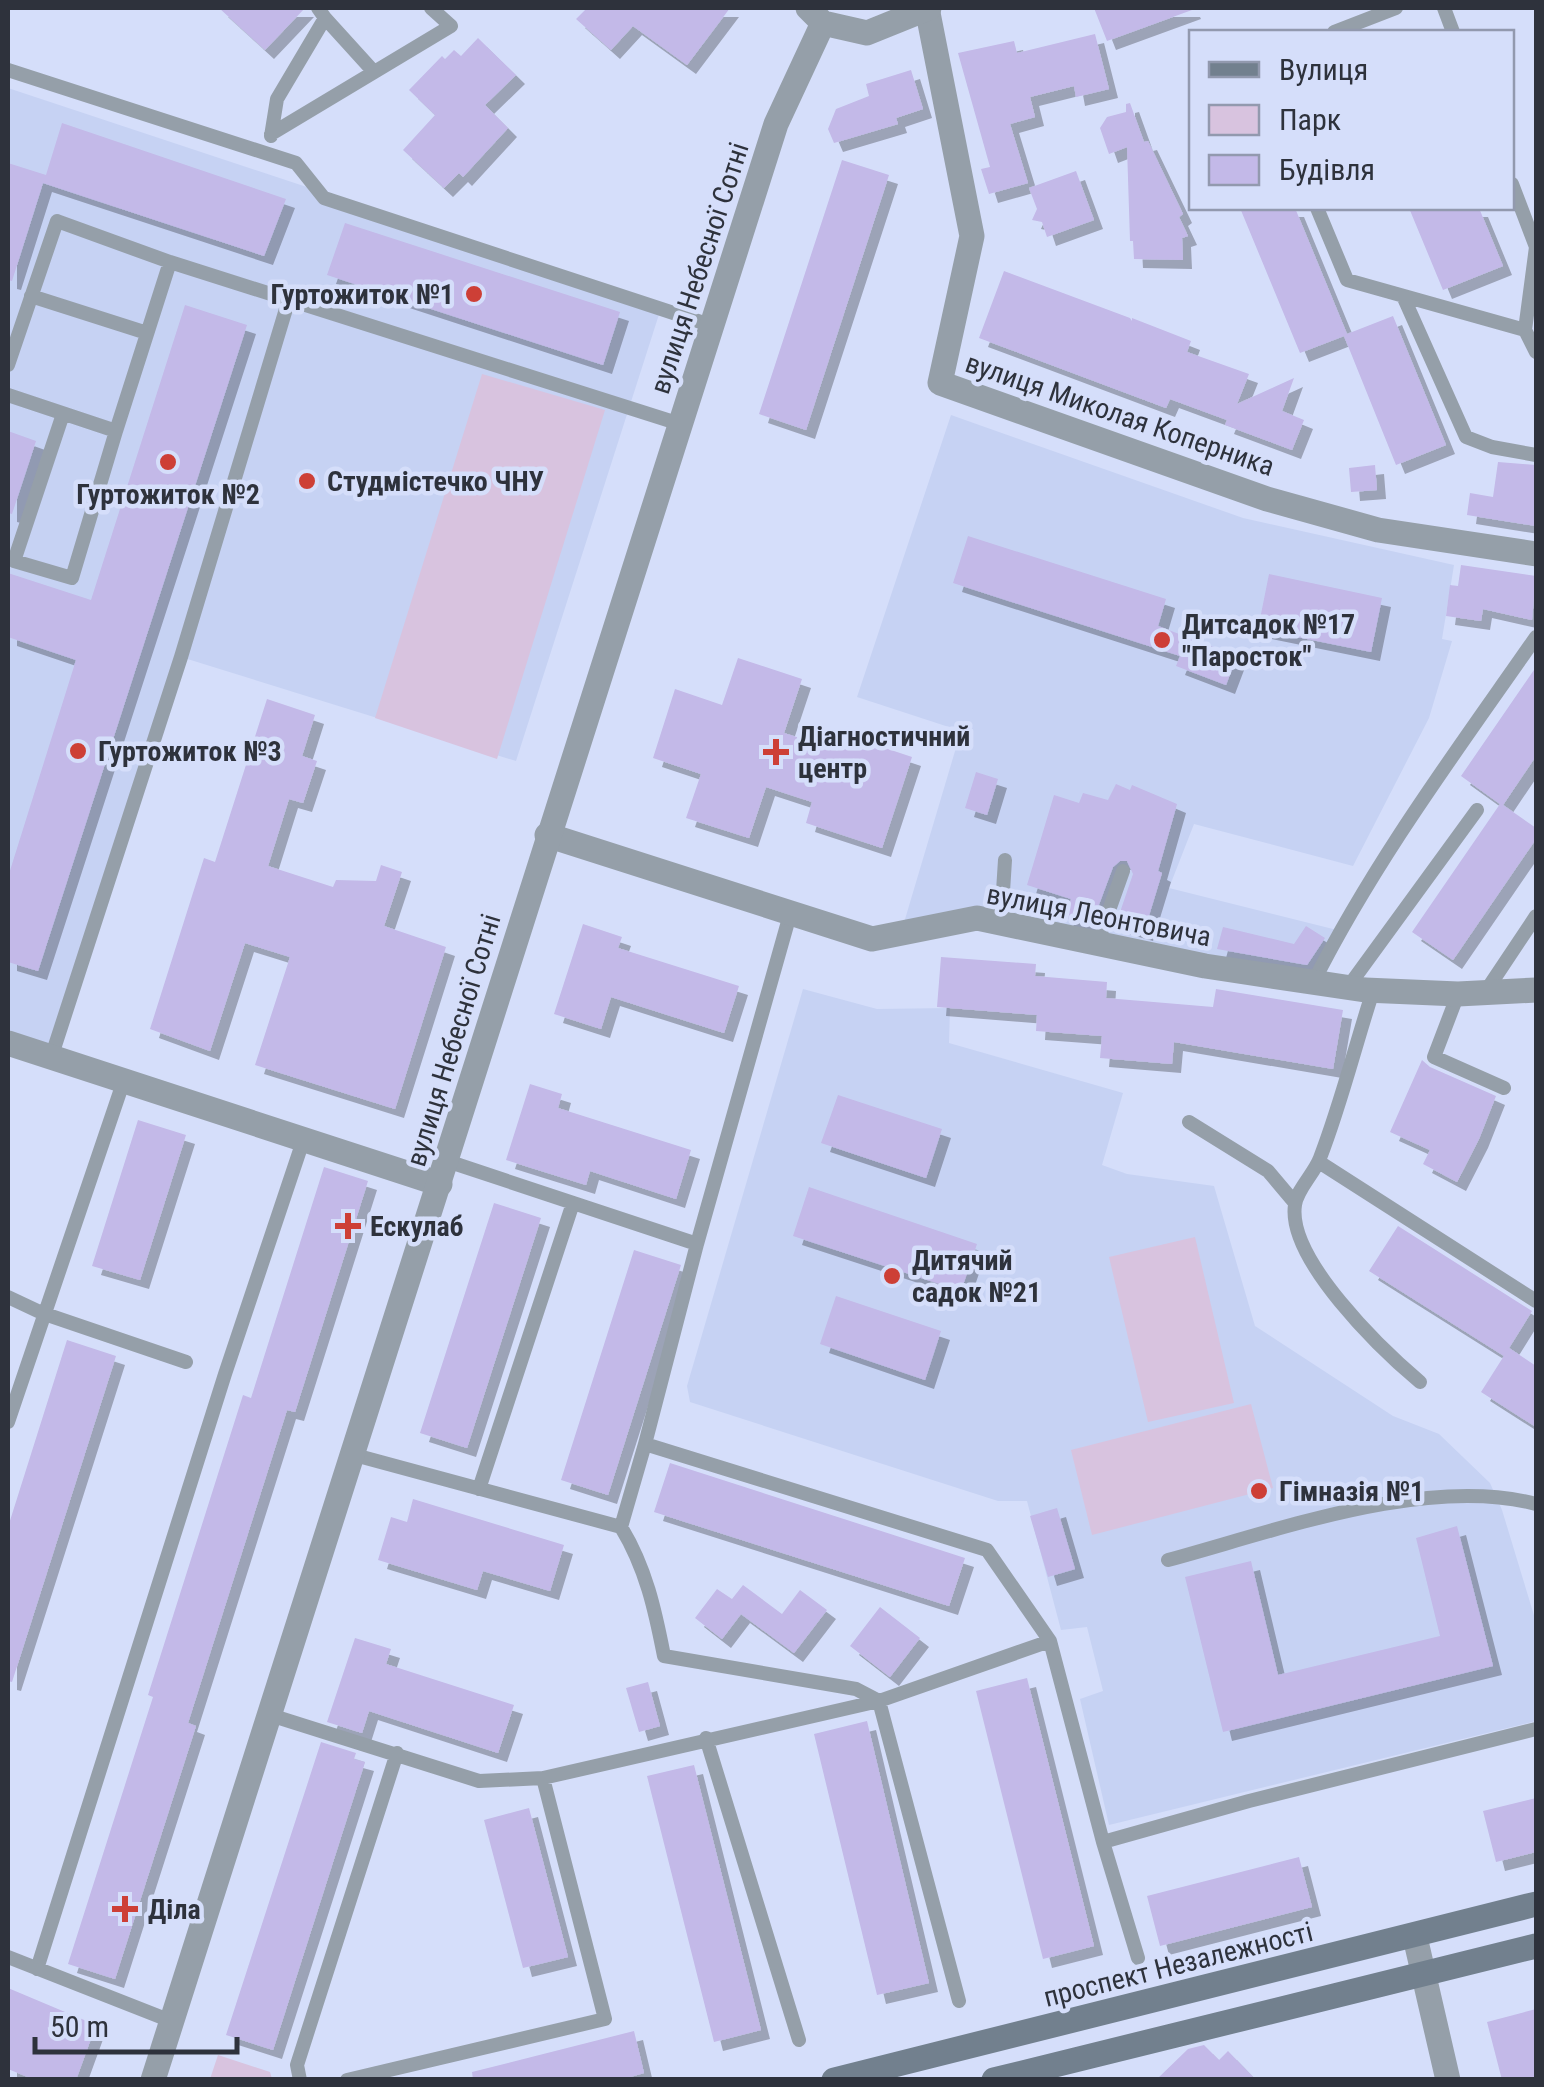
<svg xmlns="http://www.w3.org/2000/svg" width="1544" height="2087" font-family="'Roboto Condensed',sans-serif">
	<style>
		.built { fill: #c6d2f3 }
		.green { fill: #d8c3df }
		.building { fill: #c3b9e8; filter: url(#shadow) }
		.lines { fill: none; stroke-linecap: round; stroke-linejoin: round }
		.service { stroke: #959fa9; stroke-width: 14 }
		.minor { stroke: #959fa9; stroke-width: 25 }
		.tertiary { stroke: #959fa9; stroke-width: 25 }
		.secondary { stroke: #72808e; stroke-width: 25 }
		.poi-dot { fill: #cd3f36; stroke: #d5defa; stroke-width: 4 }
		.labels { text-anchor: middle; stroke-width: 9; stroke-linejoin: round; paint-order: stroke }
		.street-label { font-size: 28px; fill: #2e323c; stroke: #d5defa }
		.poi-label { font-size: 28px; font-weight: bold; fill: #2e323c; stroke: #d5defa; text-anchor: start }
	</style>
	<defs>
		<filter id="shadow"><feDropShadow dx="9" dy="9" stdDeviation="0" flood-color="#0004"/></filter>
	</defs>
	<rect width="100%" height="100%" fill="#d5defa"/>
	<path class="built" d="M8,88L662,305L516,761L181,657L53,1057L8,1042Z
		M951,415L1243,518L1454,565L1442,639L1452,641L1429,718L1353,866L1194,824L1169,888L1337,930L1310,980L978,915L903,926L961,731L857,697Z
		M803,989L877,1009L950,1008L949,1043L1123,1093L1102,1165L1127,1174L1214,1186L1255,1326L1393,1416L1439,1434L1490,1483L1502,1510L1536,1622V1721L1109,1825L1080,1699L1103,1691L1087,1627L1061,1630L1027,1501H998L690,1402L687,1386Z"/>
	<path class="green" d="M482,374L605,410L497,759L375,718Z
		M1195,1237L1234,1403L1148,1422L1109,1257Z
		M1251,1404L1273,1488L1092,1535L1071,1450Z
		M218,2055L270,2072L272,2079H210Z"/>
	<path class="building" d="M219,8H305L265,50Z
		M587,8H730L687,65L633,26L611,50L576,19Z
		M1094,8H1191L1192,10L1107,41Z
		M1095,34L1109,89L1076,97L1074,86L1030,97L1035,117L1010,124L1028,183L989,194L981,169L990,167L958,53L1014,41L1017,53Z
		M478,38L516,75L485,105L508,128L463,177L459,173L444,188L403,150L435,115L409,90L442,56L445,59L454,50L461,56Z
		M911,70L923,109L896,118L898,124L834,143L828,129L836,109L869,96L866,84Z
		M1130,103L1144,142L1148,141L1183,214L1179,217L1188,236L1182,238L1183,260L1134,259L1133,241H1130L1127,147L1109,154L1100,128L1107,117L1126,112V104Z
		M62,123L286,199L264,256L43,183L12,281L8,280V163L46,175Z
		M842,160L889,175L806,430L759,414Z
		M1076,171L1094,220L1047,237L1042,222L1032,220L1037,209L1029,188Z
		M1240,208H1295L1347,334L1393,316L1446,445L1396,465L1344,336L1300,353Z
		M1409,208H1479L1503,266L1443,290Z
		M345,223L620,312L603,365L327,275Z
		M1004,271L1130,318L1132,321V318L1191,341L1187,352L1249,374L1237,404L1294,378L1282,411L1304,420L1292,450L1225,425L1227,420L1170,399L1166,408L979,338Z
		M185,305L247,325L38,971L8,962V877L76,660L8,637V573L91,600Z
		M8,431L36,441L12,514L8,513Z
		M1498,462L1536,465V526L1467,515L1470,493L1493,497Z
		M1375,465L1377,490L1351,492L1349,468Z
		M968,536L1166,599L1158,626L1237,656L1226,685L1176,666L1180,656L953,583Z
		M1461,565L1536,576L1532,620L1483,609L1481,621L1446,616L1450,585L1458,586Z
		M1269,574L1382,598L1371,652L1258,629Z
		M738,658L802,679L784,733L828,747L834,731L912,757L882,848L806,823L812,802L766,787L749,838L686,818L701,774L653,758L675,689L722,705Z
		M1536,667V756L1503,805L1536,828V839L1453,960L1412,932L1500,804L1461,776Z
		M267,699L315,715L302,756L317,761L303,803L289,799L268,866L333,887L336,880L376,881L381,865L402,872L384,926L446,947L395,1109L255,1065L290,957L245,943L210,1051L150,1029L204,858L215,862Z
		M976,772L998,779L987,815L965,808Z
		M1116,784L1130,790L1132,785L1177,804L1158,871L1162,873L1144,932L1116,924L1133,874L1127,861H1120L1113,867L1091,926L1064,918L1071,899L1027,885L1054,795L1079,803L1083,793L1108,800Z
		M583,924L622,937L618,948L739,986L724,1033L611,997L601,1029L554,1014Z
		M1306,926L1325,938L1307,965L1217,949L1223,927L1294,944Z
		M941,957L1036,964L1035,976L1107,982L1106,998L1213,1007L1216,989L1343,1010L1333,1069L1174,1042L1172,1064L1100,1058L1102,1036L1036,1031L1037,1015L937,1007Z
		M1422,1060L1430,1067L1496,1096L1479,1139L1457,1182L1423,1164L1430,1150L1390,1132Z
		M530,1084L562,1094L558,1108L691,1150L676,1199L590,1171L586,1185L506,1160Z
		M838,1095L942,1129L926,1178L821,1143Z
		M138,1120L186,1135L140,1280L92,1266Z
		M324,1167L368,1181L295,1412L287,1410L188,1723L196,1726L115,1979L68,1964L153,1697L148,1695L243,1395L251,1398Z
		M809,1187L977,1244L961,1291L793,1236Z
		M494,1203L541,1218L467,1448L420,1433Z
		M1398,1226L1532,1311L1504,1356L1369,1271Z
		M634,1250L681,1265L608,1495L561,1480Z
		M836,1296L941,1331L925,1380L820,1344Z
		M67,1340L116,1356L12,1682L8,1681V1527Z
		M1509,1348L1536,1366V1427L1481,1392Z
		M670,1463L965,1558L949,1606L654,1512Z
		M413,1499L564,1545L550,1591L483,1571L477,1590L378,1560L391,1517L407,1522Z
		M1057,1508L1075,1569L1048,1577L1030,1516Z
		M1457,1526L1493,1666L1223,1732L1185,1577L1251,1561L1278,1675L1440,1636L1416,1538Z
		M743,1585L782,1614L800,1590L827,1610L794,1653L741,1614L722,1639L695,1618L717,1589L732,1599Z
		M880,1607L920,1638L890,1677L850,1646Z
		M355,1638L391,1649L386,1664L514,1705L498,1753L369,1711L362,1733L327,1722Z
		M1027,1678L1094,1946L1043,1959L976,1691Z
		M648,1682L660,1726L639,1732L626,1688Z
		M867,1721L929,1983L877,1995L814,1734Z
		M321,1742L356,1753L354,1759L365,1762L273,2050L226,2035Z
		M694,1765L761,2030L714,2042L647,1776Z
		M1536,1798V1852L1496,1862L1483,1811Z
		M529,1808L568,1957L523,1968L484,1820Z
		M1299,1857L1312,1907L1160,1946L1147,1896Z
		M8,1988L96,2025L76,2080H35L8,2069Z
		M1536,2009V2080H1502L1487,2022Z
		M634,2031L644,2073L620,2080H473L472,2072Z
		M1204,2045L1219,2060L1228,2051L1256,2080H1156L1188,2049Z"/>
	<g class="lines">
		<path class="service" d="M1444,8L1453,32
			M325,18L374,72
			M1334,32L1396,8
			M8,70L296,163L324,198L713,326
			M271,134L451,26L431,8
			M271,136L277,99L325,18L318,8
			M1512,184L1536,247L1525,330L1536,352
			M1317,208L1347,280L1525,330
			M31,296L147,333
			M1403,296L1466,437L1492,447L1536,455
			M8,365L57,221L170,262
			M8,395L116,431L170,262L680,424
			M63,414L14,561L72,578L116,431
			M1001,923L1005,860
			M1097,944L1123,871
			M1313,983C1375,860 1458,749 1536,637
			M1348,987L1477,810
			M1373,991C1355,1046 1341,1104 1320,1158C1314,1174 1297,1189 1295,1205C1287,1259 1382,1350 1420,1382
			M1486,991L1536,916
			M1458,994L1434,1057L1504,1088
			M51,1058L181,657L289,299
			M1189,1122L1268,1171L1295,1203
			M447,1161L697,1244L645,1444L987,1550L1050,1641L1103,1842L1138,1958
			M1319,1162L1536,1301
			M697,1244L791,911
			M8,1297L42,1313L186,1362
			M8,1422L124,1080
			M351,1454L621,1527L645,1444
			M479,1489L573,1203
			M621,1527C646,1568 655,1610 664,1656L856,1689L879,1701L959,2001
			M1168,1560C1276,1531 1426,1475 1536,1504
			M267,1714L479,1781L543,1778L879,1701L1050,1641
			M706,1738L799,2040
			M1103,1842L1249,1801L1536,1729
			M8,1957L171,2021
			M37,1969L225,1374L303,1141
			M300,2080L297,2065L397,1753
			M347,2080L605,2019L543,1778"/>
		<path class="minor" d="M927,8L972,236L940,383L1267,499L1378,530L1536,554
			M547,835L872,939L977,918L1205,966L1365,990L1458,994L1536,990
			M8,1043L440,1184
			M1415,1937L1448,2080"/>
		<path class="tertiary" d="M808,8L823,23L867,33L929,8
			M153,2080L776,124L823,23"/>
		<path class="secondary" d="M834,2080L1536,1904
			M994,2080L1536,1946"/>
	</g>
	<g class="poi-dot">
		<circle cx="474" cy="294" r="10"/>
		<circle cx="168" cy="462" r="10"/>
		<circle cx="307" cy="481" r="10"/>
		<circle cx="1162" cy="640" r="10"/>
		<circle cx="78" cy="751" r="10"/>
		<path d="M771 737h10v10h10v10h-10v10h-10v-10h-10v-10h10z"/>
		<path d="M343 1211h10v10h10v10h-10v10h-10v-10h-10v-10h10z"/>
		<circle cx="892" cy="1276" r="10"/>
		<circle cx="1259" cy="1491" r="10"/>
		<path d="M120 1894h10v10h10v10h-10v10h-10v-10h-10v-10h10z"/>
	</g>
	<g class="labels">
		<g class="street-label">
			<text transform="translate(699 268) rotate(-72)" y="10">вулиця Небесної Сотні</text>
			<text transform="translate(1120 414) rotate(19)" y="10">вулиця Миколая Коперника</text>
			<text transform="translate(1099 915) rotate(11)" y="10">вулиця Леонтовича</text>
			<text transform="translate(453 1040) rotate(-73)" y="10">вулиця Небесної Сотні</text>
			<text transform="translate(1178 1964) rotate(-14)" y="10">проспект Незалежності</text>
		</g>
		<g class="poi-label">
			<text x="454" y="304" text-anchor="end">Гуртожиток №1</text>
			<text x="327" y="491">Студмістечко ЧНУ</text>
			<text x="168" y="504" text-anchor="middle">Гуртожиток №2</text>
			<text x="1182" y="634">Дитсадок №17<tspan x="1182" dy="32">"Паросток"</tspan></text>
			<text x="798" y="746">Діагностичний<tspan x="798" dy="32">центр</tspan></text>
			<text x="98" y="761">Гуртожиток №3</text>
			<text x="370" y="1236">Ескулаб</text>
			<text x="912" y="1270">Дитячий<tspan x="912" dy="32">садок №21</tspan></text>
			<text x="1279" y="1501">Гімназія №1</text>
			<text x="148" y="1919">Діла</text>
		</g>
	</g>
	<rect width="1544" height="2087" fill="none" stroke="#2e323c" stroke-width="20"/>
	<rect x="1189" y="30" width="325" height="180" fill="#d5defa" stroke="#9299ae" stroke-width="2.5"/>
	<rect x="1209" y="62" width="50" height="15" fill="#72808e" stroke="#9299ae" stroke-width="2.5"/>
	<text x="1279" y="80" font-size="30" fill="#2e323c">Вулиця</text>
	<rect x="1209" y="105" width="50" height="30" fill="#d8c3df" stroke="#9299ae" stroke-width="2.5"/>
	<text x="1279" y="130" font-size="30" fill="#2e323c">Парк</text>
	<rect x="1209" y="155" width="50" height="30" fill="#c3b9e8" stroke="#9299ae" stroke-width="2.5"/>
	<text x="1279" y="180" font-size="30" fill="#2e323c">Будівля</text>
	<path d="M35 2037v15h202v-15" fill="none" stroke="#2e323c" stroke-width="5"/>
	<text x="50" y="2037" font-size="30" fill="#2e323c" stroke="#d5defa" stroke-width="8" paint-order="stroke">50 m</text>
</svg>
